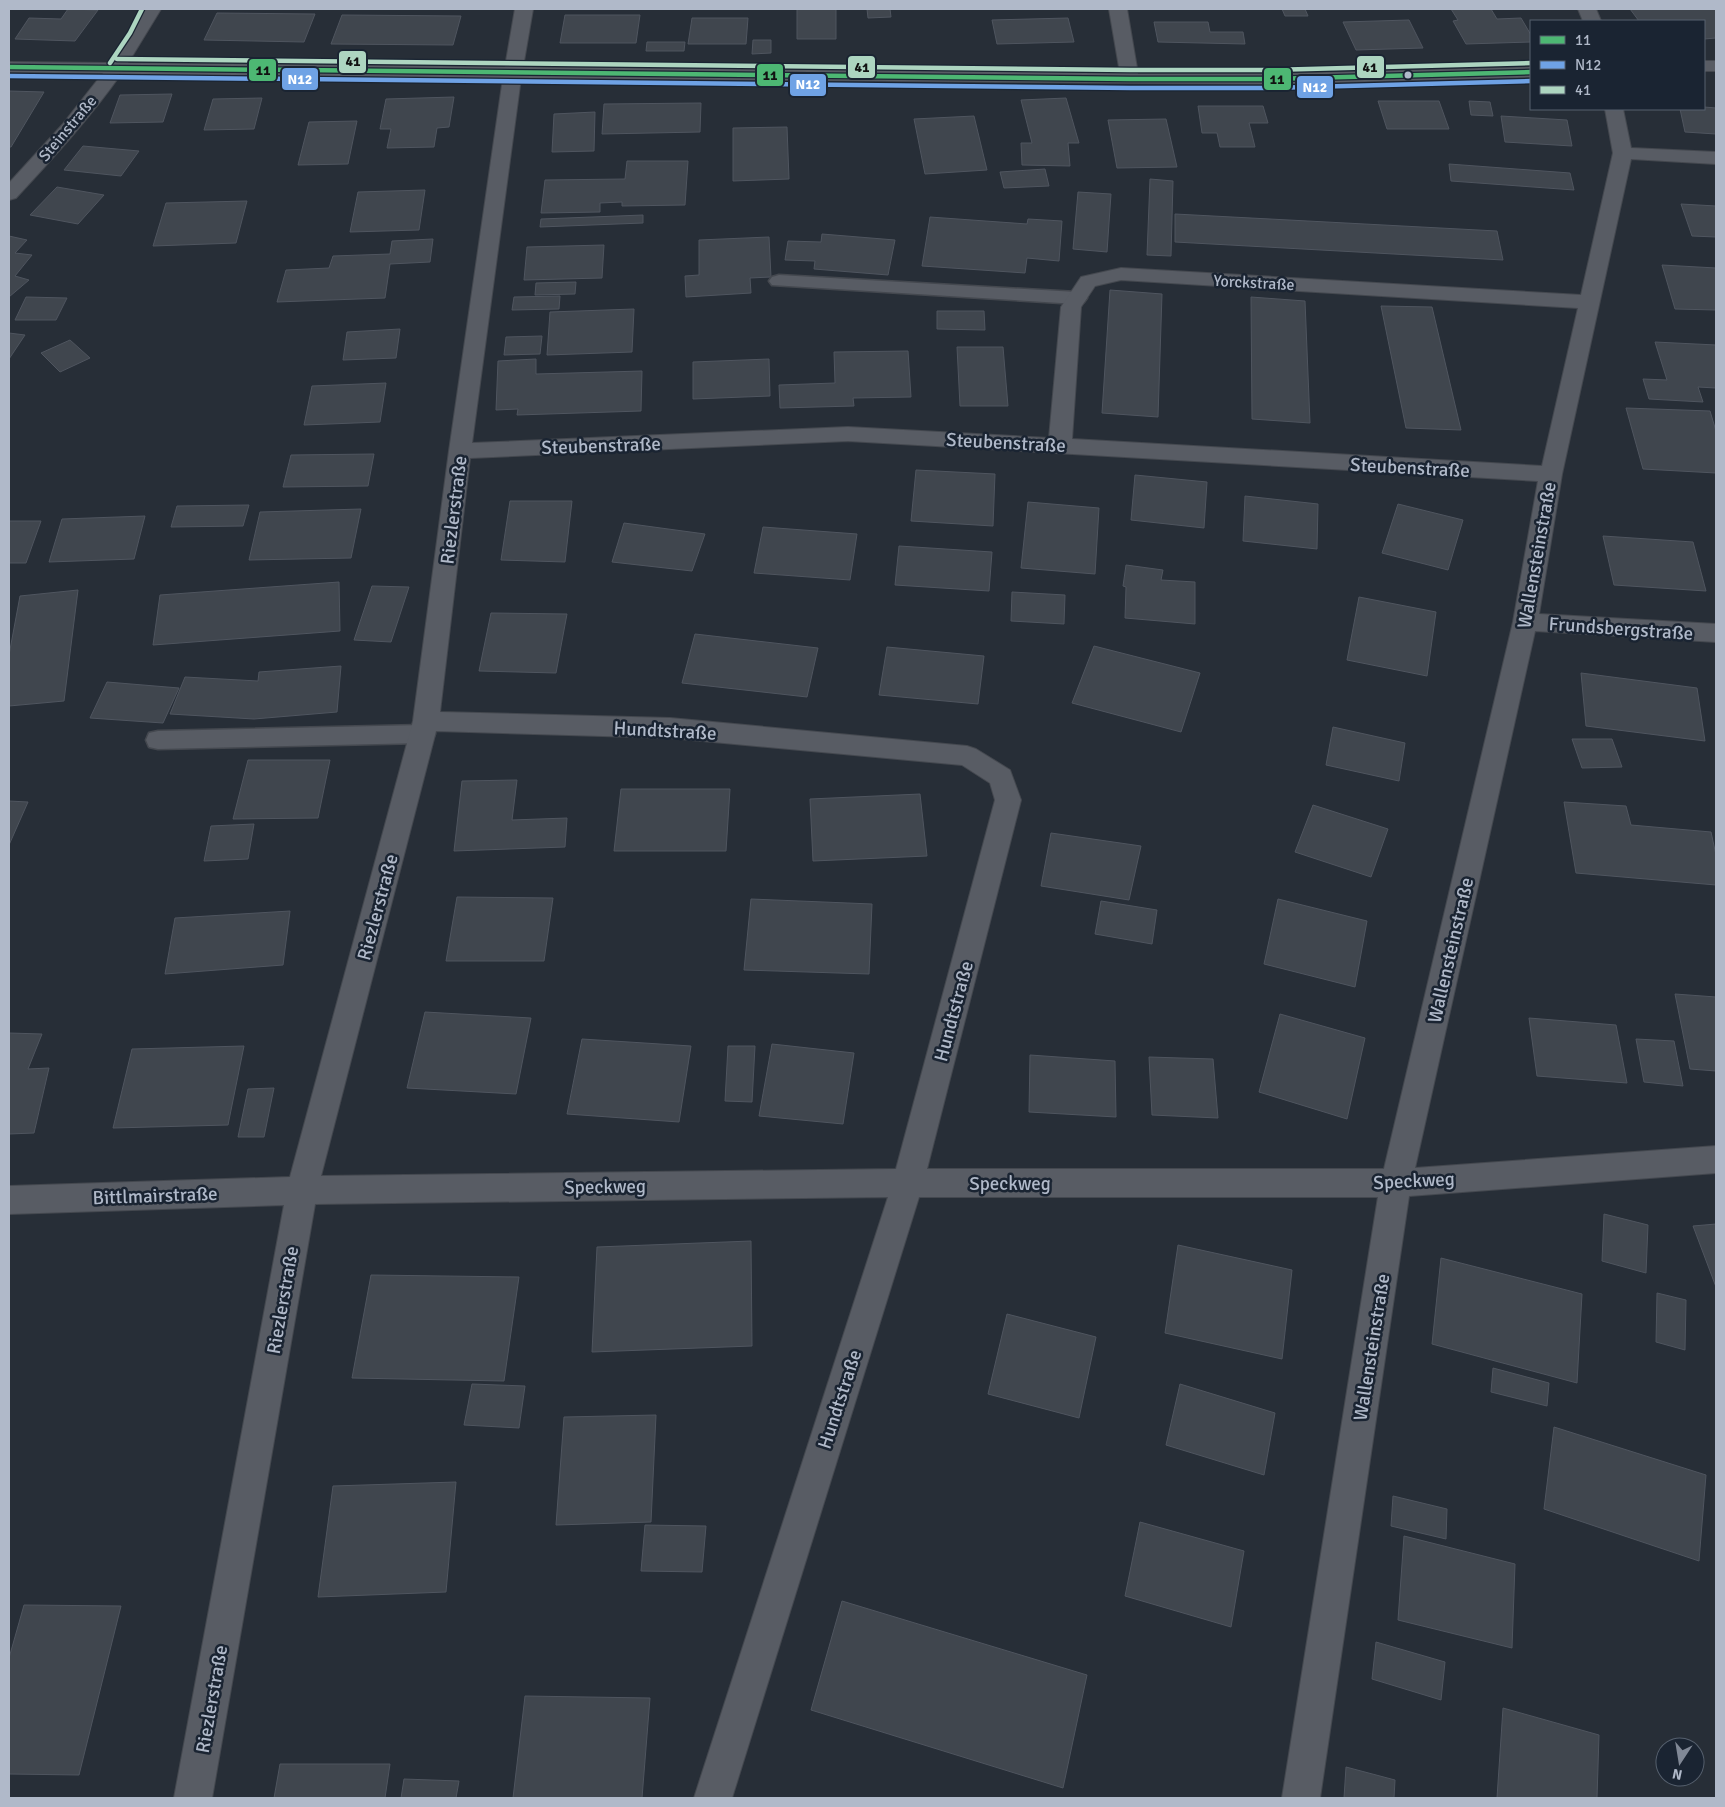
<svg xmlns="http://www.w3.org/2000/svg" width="1725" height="1807" font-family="Signika,sans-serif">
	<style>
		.building { fill: #40464e; stroke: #4f555f }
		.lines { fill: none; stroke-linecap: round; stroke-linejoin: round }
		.lane-casing { stroke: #44484f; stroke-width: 3 }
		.street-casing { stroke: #44484f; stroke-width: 2 }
		.lane { fill: #585c64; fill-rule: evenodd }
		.street { fill: #585c64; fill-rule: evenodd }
		.bus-1-casing { stroke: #1a2432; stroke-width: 7 }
		.bus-2-casing { stroke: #1a2432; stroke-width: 7 }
		.bus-3-casing { stroke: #1a2432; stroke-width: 7 }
		.bus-1 { stroke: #4db773; stroke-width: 4.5 }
		.bus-2 { stroke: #6fa2e5; stroke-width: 4.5 }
		.bus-3 { stroke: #add5c0; stroke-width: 4.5 }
		.bus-dot { fill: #b0b9c9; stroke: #1a2432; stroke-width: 2 }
		.labels { text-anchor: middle; stroke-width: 5; stroke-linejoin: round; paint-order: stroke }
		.far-street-label { font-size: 16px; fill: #b0b9c9; stroke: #1a2432 }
		.street-label { font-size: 19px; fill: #b0b9c9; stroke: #1a2432 }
		.line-badge { stroke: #1a2432; stroke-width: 2 }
		.badge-label { font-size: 14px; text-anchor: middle; font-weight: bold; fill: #fff }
		.pale-badge-label { font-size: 14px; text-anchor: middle; font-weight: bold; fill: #111 }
	</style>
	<rect width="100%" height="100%" fill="#272e37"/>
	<path class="building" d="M68,9L98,10L75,41L15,39L29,18L61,19Z
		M797,9H836V39H797Z
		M867,9H890L891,17L868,18Z
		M1282,9H1305L1308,16H1285Z
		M1451,9H1491L1497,19L1521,18L1531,35V42L1466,44L1453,21L1458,20Z
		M1630,9H1716V38L1704,39V21H1639Z
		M217,13L315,14L304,42L204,40Z
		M342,15L461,16L453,45L331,44Z
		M565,15H640L636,43H560Z
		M692,18H748L746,44H688Z
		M1068,18L1074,42L997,44L992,20Z
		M1409,20L1423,48L1356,50L1343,22Z
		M1154,22H1208L1210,32H1243L1245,44L1158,42Z
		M753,40H771V53L752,54Z
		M647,42H685L684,51H646Z
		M9,91L44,92L11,147H9Z
		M172,94L163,122L110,123L120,95Z
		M454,97L449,127L437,128L434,147L387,148L391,129H380L386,99Z
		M262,98L254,129L204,130L213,99Z
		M1066,98L1079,143H1068L1070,166L1022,165L1021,143H1032L1021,100Z
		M1378,101H1439L1449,129H1387Z
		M1469,101L1490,102L1493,116L1471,115Z
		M701,103L700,132L602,134L604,104Z
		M1198,106H1263L1268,123H1249L1255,147H1220L1217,133H1202Z
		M1704,107L1716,108V134L1685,132L1680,109H1704Z
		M595,112L594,151L552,152L554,114Z
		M974,116L987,170L925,174L914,119Z
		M1501,116L1567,120L1572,146L1505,142Z
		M1166,119L1177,167L1117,168L1108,120Z
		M357,121L348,164L298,165L309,122Z
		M787,127L789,179L733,181V128Z
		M83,146L139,151L121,176L64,170Z
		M627,161H688L685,205L622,206V202L600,203V212L541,213L545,180L625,179Z
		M1449,164L1570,173L1574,190L1451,181Z
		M1045,169L1049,186L1004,188L1000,172Z
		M1150,179L1173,181L1171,256L1147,255Z
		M57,187L104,195L78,224L30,215Z
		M425,190L419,230L350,232L358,192Z
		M1078,192L1111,194L1107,252L1073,249Z
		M247,201L236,243L153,246L166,203Z
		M1681,204L1716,206V237L1692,236Z
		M1175,214L1497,231L1503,260L1175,242Z
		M643,215V223L540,227L541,219Z
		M930,217L1027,224L1028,219L1062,221L1059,261L1027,258L1025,273L922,266Z
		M822,234L895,240L888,275L814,269L815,261L785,260L788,241L821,242Z
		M9,236L27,240L15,253L32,255L15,276L29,280L9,297Z
		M769,237L771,277L750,278L751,293L686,297L685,276L699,275V240Z
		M433,239L430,262L390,264L385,298L277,302L286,270L329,268L333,256L390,254L392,241Z
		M604,245L602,278L524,280L527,247Z
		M1662,265L1716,268V310L1675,309Z
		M576,282L575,294L535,295L536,283Z
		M1110,290L1162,294L1158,417L1102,413Z
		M560,296L559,309L512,310L514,297Z
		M26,297L67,298L56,320H15Z
		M1251,297L1305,301L1310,423L1252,419Z
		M1381,306L1432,307L1461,430L1406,428Z
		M634,309L632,352L547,355L550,312Z
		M937,311H984L985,330L937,329Z
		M400,329L396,358L343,360L347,332Z
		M9,333L25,335L9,359Z
		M542,336L540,354L504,355L506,337Z
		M70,340L90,358L60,372L41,353Z
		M1655,342L1716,345V388L1698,387L1703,402L1649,399L1643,379L1667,380Z
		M957,347H1003L1008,406H960Z
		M908,351L911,397L853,398L854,406L780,408L779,385L835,383L834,352Z
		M536,359V374L642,371L641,411L517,415L518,409L496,410L498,361Z
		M769,359L770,396L693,399V362Z
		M386,383L380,422L304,425L312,386Z
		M1626,408L1710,411L1716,431V473L1643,469Z
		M374,454L368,486L283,487L291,455Z
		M916,470L995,474L993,526L911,521Z
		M1135,475L1207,482L1204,528L1131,520Z
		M1245,496L1318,504L1317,549L1243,541Z
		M510,501H572L565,562L501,560Z
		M1028,502L1099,508L1095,574L1021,568Z
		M1398,504L1463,520L1448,570L1382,553Z
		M249,505L243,526L171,527L177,506Z
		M361,509L351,558L249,560L260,512Z
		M145,516L134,559L49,562L62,519Z
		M9,521H41L26,563H9Z
		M624,523L705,534L692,571L612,562Z
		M763,527L857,534L850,580L754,573Z
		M1603,536L1693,542L1706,591L1614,585Z
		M899,546L992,552L989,591L895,585Z
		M1126,565L1163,570L1161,580L1195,582V624L1125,618L1126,587L1123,586Z
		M339,582L340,631L153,645L160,595Z
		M372,586L409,587L391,642L354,640Z
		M78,590L64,701L9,706V655L20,596Z
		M1012,592L1065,595L1064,624L1011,621Z
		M1359,597L1436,612L1427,676L1347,660Z
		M491,613L567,614L556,673L479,671Z
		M695,634L818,648L807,697L682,683Z
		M1094,646L1200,673L1181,732L1072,703Z
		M887,647L984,656L978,704L879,695Z
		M341,666L337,712L254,719L170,714L185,677L258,681L259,672Z
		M1581,673L1697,688L1705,741L1586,726Z
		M107,682L179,688L163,723L90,718Z
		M1333,727L1405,743L1399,781L1326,765Z
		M1572,739H1612L1622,767L1582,768Z
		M248,760H330L318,818L233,819Z
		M517,780L512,820L567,818L565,847L454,851L462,781Z
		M621,789H730L726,851H614Z
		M920,794L927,856L813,861L810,799Z
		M9,801L28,802L9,845Z
		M1564,802L1626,806L1631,825L1711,832L1716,855V885L1576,873Z
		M1313,805L1388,829L1371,877L1295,852Z
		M254,824L248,859L204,861L211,826Z
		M1051,833L1141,846L1129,900L1041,886Z
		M457,897L553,898L544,961H446Z
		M751,899L872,904L869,974L744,970Z
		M1278,899L1367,921L1355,987L1264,964Z
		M1101,901L1157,910L1152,944L1095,934Z
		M290,911L283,965L165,974L175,918Z
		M1675,994L1716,997V1071L1690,1069Z
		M425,1012L531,1018L516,1094L407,1088Z
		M1280,1014L1365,1038L1347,1119L1259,1092Z
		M1529,1018L1616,1025L1627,1083L1537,1076Z
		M9,1033L42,1034L28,1069L49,1068L34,1133L9,1134Z
		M582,1039L691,1046L679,1122L567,1114Z
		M1636,1039L1674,1041L1683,1086L1644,1082Z
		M772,1044L854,1053L843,1124L759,1116Z
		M244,1046L228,1125L113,1128L132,1049Z
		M728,1046H755L752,1102L725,1101Z
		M1030,1055L1115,1061L1116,1117L1029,1112Z
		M1149,1057L1213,1059L1218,1118L1152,1115Z
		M274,1088L264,1137H238L248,1089Z
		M1604,1214L1648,1225L1646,1273L1602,1261Z
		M1716,1224V1287L1693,1226Z
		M751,1241L752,1346L592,1352L597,1247Z
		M1178,1245L1292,1270L1282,1359L1165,1333Z
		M1441,1258L1582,1294L1577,1383L1432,1344Z
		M371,1275L519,1277L504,1381L352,1378Z
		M1657,1293L1686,1300L1685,1350L1656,1342Z
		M1007,1314L1096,1337L1079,1418L988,1394Z
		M1493,1368L1549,1383L1547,1406L1491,1392Z
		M472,1384L525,1386L519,1428L464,1425Z
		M1180,1384L1275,1413L1264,1475L1166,1445Z
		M656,1415L651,1522L556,1525L564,1417Z
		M1554,1427L1706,1475L1699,1561L1544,1509Z
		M456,1482L446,1592L318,1597L333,1486Z
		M1393,1496L1447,1509L1446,1539L1391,1526Z
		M1140,1522L1244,1551L1231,1627L1125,1596Z
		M645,1525L706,1526L702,1572L641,1571Z
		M1404,1536L1515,1564L1512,1648L1398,1620Z
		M842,1601L1087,1675L1063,1788L811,1710Z
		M24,1605L121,1606L79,1775L9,1774V1658Z
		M1376,1642L1445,1662L1441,1700L1372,1679Z
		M525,1696L650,1698L642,1798H513Z
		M1503,1708L1599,1735L1597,1798H1497Z
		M280,1764H390L385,1798H274Z
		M1346,1767L1395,1780L1394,1798H1344Z
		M404,1779L459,1781L456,1798H401Z"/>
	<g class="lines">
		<defs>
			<path id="lane" d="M779,275L1077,292L1084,294L1087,298L1084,302L1077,304L772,285L769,281L772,277Z
				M423,725L432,727L435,734L432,741L423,743L158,749L149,747L146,740L149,733L158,731Z"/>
			<path id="street" d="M143,9H161L128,63L505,67L515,9H533L523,67L1120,73L1109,9H1127L1138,74H1267L1531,67V77L1267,84L521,78L472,443L848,427L1049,438L1061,307L1081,277L1121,268L1581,295L1613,153L1605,109H1623L1631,148L1716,152V164L1631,159L1562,474L1539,614L1716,624V642L1535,631L1415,1168L1716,1146V1173L1409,1196L1320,1798H1282L1378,1197H919L732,1798H694L888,1197L315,1204L212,1798H174L284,1205L9,1214V1186L290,1177L413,721L449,451L503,78L121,74C90,118 53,158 16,198L9,200V183L62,125L103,73L9,72V62L110,63ZM1121,280L1578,308L1542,466L1072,439L1081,307L1095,286ZM848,441L1538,481L1513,622L1384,1169H927L1021,800L1010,770L976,749L967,746L670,718L440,712L470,458ZM436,731L670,738L962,765L990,783L995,800L896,1169L321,1176Z
				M1578,9H1596L1601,21H1583Z
				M1704,61H1716V71H1704Z"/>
		</defs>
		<use href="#lane" class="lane-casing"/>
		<use href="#street" class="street-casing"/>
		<use href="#lane" class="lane"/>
		<use href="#street" class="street"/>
		<defs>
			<path id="bus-1" d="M9,67L1130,79H1267L1531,72"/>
			<path id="bus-2" d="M9,76L1130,88H1267L1531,81"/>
			<path id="bus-3" d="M117,59L1130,70H1267L1531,63
				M110,63L130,33L142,9"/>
		</defs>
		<use href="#bus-1" class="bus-1-casing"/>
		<use href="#bus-2" class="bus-2-casing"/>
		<use href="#bus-3" class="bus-3-casing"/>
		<use href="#bus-1" class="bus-1"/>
		<use href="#bus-2" class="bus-2"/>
		<use href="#bus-3" class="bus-3"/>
	</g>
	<circle class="bus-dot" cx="1408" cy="75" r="4.5"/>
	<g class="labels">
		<g class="far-street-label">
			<text transform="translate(67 128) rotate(-50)" y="6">Steinstraße</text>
			<text transform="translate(1254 282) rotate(3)" y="6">Yorckstraße</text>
		</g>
		<g class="street-label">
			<text transform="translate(1006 442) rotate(3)" y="7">Steubenstraße</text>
			<text transform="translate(601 445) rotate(-2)" y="7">Steubenstraße</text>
			<text transform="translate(1410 467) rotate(3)" y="7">Steubenstraße</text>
			<text transform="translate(453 510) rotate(-83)" y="7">Riezlerstraße</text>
			<text transform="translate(1536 555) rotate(-80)" y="7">Wallensteinstraße</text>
			<text transform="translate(1621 628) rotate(4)" y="7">Frundsbergstraße</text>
			<text transform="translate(665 730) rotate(3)" y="7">Hundtstraße</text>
			<text transform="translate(377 907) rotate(-75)" y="7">Riezlerstraße</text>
			<text transform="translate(1450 950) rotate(-77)" y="7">Wallensteinstraße</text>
			<text transform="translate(953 1011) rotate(-75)" y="7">Hundtstraße</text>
			<text transform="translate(1414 1180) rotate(-3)" y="7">Speckweg</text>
			<text x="1010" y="1190">Speckweg</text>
			<text transform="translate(605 1186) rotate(-1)" y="7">Speckweg</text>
			<text transform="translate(155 1195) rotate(-2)" y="7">Bittlmairstraße</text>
			<text transform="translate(282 1300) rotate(-80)" y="7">Riezlerstraße</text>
			<text transform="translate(1371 1347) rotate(-81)" y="7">Wallensteinstraße</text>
			<text transform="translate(839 1399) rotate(-72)" y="7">Hundtstraße</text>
			<text transform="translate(211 1699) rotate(-80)" y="7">Riezlerstraße</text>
		</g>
	</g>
	<g class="line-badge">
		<rect x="338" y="50" width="29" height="24" rx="5" fill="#add5c0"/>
		<rect x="847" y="55" width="29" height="24" rx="5" fill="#add5c0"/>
		<rect x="1356" y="55" width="29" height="24" rx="5" fill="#add5c0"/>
		<rect x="248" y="58" width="29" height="24" rx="5" fill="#4db773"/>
		<rect x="756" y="63" width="28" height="24" rx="5" fill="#4db773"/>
		<rect x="1263" y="67" width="29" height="24" rx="5" fill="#4db773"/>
		<rect x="281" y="67" width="38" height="24" rx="5" fill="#6fa2e5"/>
		<rect x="789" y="73" width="38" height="24" rx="5" fill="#6fa2e5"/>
		<rect x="1296" y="75" width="38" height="24" rx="5" fill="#6fa2e5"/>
	</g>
	<g class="badge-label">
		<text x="300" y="84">N12</text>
		<text x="808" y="89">N12</text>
		<text x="1315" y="92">N12</text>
	</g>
	<g class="pale-badge-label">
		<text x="353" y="66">41</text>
		<text x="862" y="72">41</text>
		<text x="1370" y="72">41</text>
		<text x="263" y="75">11</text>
		<text x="770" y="80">11</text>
		<text x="1277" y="84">11</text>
	</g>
	<rect width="1725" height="1807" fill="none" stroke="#b0b9c9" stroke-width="20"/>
	<rect x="1530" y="20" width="175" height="90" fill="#1a2432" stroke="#56606e"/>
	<rect x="1540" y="36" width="25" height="8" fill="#4db773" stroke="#56606e"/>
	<text x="1575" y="45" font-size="15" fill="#b0b9c9">11</text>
	<rect x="1540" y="61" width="25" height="8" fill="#6fa2e5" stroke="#56606e"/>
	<text x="1575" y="70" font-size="15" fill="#b0b9c9">N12</text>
	<rect x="1540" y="86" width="25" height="8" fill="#add5c0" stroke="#56606e"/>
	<text x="1575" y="95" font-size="15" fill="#b0b9c9">41</text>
	<g transform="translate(1680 1762) rotate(192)"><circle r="24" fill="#1a2432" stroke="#56606e"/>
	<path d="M0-4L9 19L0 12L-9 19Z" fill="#808896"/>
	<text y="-8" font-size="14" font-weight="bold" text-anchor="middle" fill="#b0b9c9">N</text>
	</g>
</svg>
